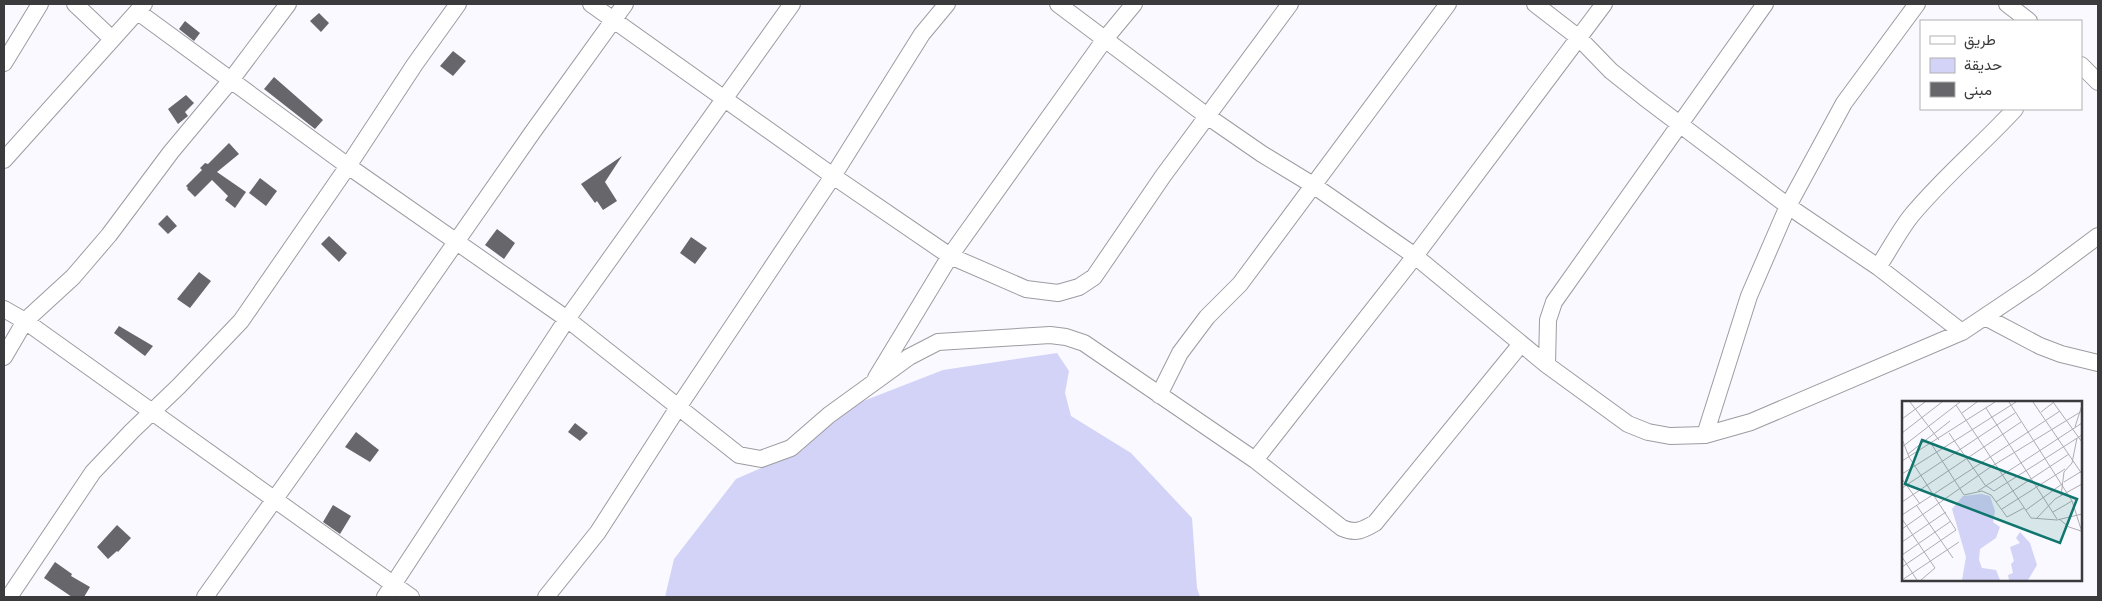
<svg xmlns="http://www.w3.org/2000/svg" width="2102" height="601" font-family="Signika,Vazirmatn,sans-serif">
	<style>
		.green { fill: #d3d3f8 }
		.building { fill: #67676b }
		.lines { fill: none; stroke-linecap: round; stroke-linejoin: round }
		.street-casing { stroke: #9c9ca1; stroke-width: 18 }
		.street { stroke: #fff; stroke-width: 16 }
		.inset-road { fill: none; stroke: #adadb1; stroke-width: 1 }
		.view { fill: #0f766e; fill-opacity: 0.15; stroke: #0f766e; stroke-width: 2.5 }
		.inset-edge { fill: none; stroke: #3b3b3d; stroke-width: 2.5 }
	</style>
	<rect width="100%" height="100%" fill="#f9f9ff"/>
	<path class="green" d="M1057,353L1069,371L1065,393L1071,416L1131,453L1192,518L1197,588L1200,597H665L674,559L736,479L804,449L812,421L943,370Z"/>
	<path class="building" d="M319,13L329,23L321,32L310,21Z
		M185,21L200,33L194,41L179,29Z
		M453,51L466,61L453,76L440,66Z
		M274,77L323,120L315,129L264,89Z
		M186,95L194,103L185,112L188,116L178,124L168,109Z
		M229,143L239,154L217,172L246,192L235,208L225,200L228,196L212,180L195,197L187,189L188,188L186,186L202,170L200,168L205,163L208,164Z
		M622,156L605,182L617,201L603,210L597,201L595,203L581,184Z
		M260,178L277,191L266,206L249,193Z
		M167,215L177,226L168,234L158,224Z
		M497,229L515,243L504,259L485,245Z
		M329,236L347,253L339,262L321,244Z
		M691,237L707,248L695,264L680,253Z
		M199,272L211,281L190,308L177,299Z
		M119,326L153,346L145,356L114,333Z
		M575,423L588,433L580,441L568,432Z
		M356,432L379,450L370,462L345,447Z
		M333,505L351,516L340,534L323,522Z
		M117,525L131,538L118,552L117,551L108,559L97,547Z
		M55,562L72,574L71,576L90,587L84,597H72L44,578Z"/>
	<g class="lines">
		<defs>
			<path id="street" d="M75,4L111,38
				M591,4L833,176L950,256L1026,289L1058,293L1079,287L1094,277L1163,176L1290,4
				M1058,4L1207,116L1262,154L1313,185L1415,256L1547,365L1628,424L1648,432L1670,436L1705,435L1751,422L1962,332L2035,283L2098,236
				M1535,4L1579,38L1611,71L1645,98L1788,206L1878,267L1962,332
				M2007,4L2029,21
				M138,12L348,166L567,319L739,455L761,459L791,448L829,415L909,357L938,342L1050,335L1066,337L1084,343L1255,460L1342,528C1356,534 1363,530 1375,523L1521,344
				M4,63L40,4
				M2081,65L2098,82
				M4,160L144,4
				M1878,267C1889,251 1899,231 1911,216C1943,177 1982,145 2015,109
				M4,309L25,321L411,597
				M1985,317L2040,346L2061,354L2098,363
				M4,357L25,321L73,277L109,235L171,152L231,80L288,4
				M1547,365L1548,320L1554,302L1765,4
				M876,378L950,256L1105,39L1134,4
				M1159,395L1180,353L1207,317L1240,284L1448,4
				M1705,435L1749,296L1788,206L1844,103L1917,4
				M1255,460L1415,256L1604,4
				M9,597L93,472L132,431L179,386L241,321L348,166L415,64L458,4
				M205,597L366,371L532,133L625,4
				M385,597L567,319L792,4
				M546,597L598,532L679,406L833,176L922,34L947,4"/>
		</defs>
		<use href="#street" class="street-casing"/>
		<use href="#street" class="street"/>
	</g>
	<g transform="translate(1902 401)">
		<rect width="180" height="180" fill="#f9f9ff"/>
		<path d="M79,93L88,95L93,110L91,121L98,126L94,137L78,148L77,159L80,167L94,169L98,179H60L64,156L50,108L61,95ZM118,131L128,142L135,164L126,179H107L106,174L111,172L109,163L112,160L108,146L118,142L114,137Z" fill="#d3d3f8"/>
		<path class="inset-road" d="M8,1L37,39M107,1L170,100L180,131M131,1L180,73M151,1L180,41M54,4L129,117L155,119L180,113M84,7L155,118M139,11L152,1M60,12L75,1M0,18L23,1M173,26L180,4M0,32L40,1M47,32L83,84L92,90L180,34M0,38L7,56L54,129L0,166M30,44L62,94L80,90L89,94L105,116L122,107M0,46L58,1M6,53L48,20M0,60L93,1M0,73L114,1M0,78L18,103M162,81L180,70M0,87L113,12M76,90L180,22M159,95L162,71L170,62L175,37M0,101L119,21M94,101L167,53M15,105L51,157M100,108L163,68M124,109L160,83M151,111L170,100M0,114L158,10M0,118L33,167L19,179M134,118L153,98L180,83M157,118L167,126L179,130M0,128L87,67L180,10M0,141L44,111M0,154L49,120M0,156L15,179M0,179L57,141"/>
		<path class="view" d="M20,39L175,98L158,142L3,83Z"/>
		<rect width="180" height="180" class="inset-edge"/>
	</g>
	<rect width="2102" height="601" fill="none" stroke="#3b3b3d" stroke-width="10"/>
	<rect x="1920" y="20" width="162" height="90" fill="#ffffff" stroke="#b1b1b1"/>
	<rect x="1930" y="36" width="25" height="8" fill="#ffffff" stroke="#b1b1b1"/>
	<text x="1964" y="45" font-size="15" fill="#3b3b3d">طريق</text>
	<rect x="1930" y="58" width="25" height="15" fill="#d3d3f8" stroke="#b1b1b1"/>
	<text x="1964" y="70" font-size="15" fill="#3b3b3d">حديقة</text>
	<rect x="1930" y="82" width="25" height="15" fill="#67676b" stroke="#b1b1b1"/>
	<text x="1964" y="95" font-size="15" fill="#3b3b3d">مبنى</text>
</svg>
